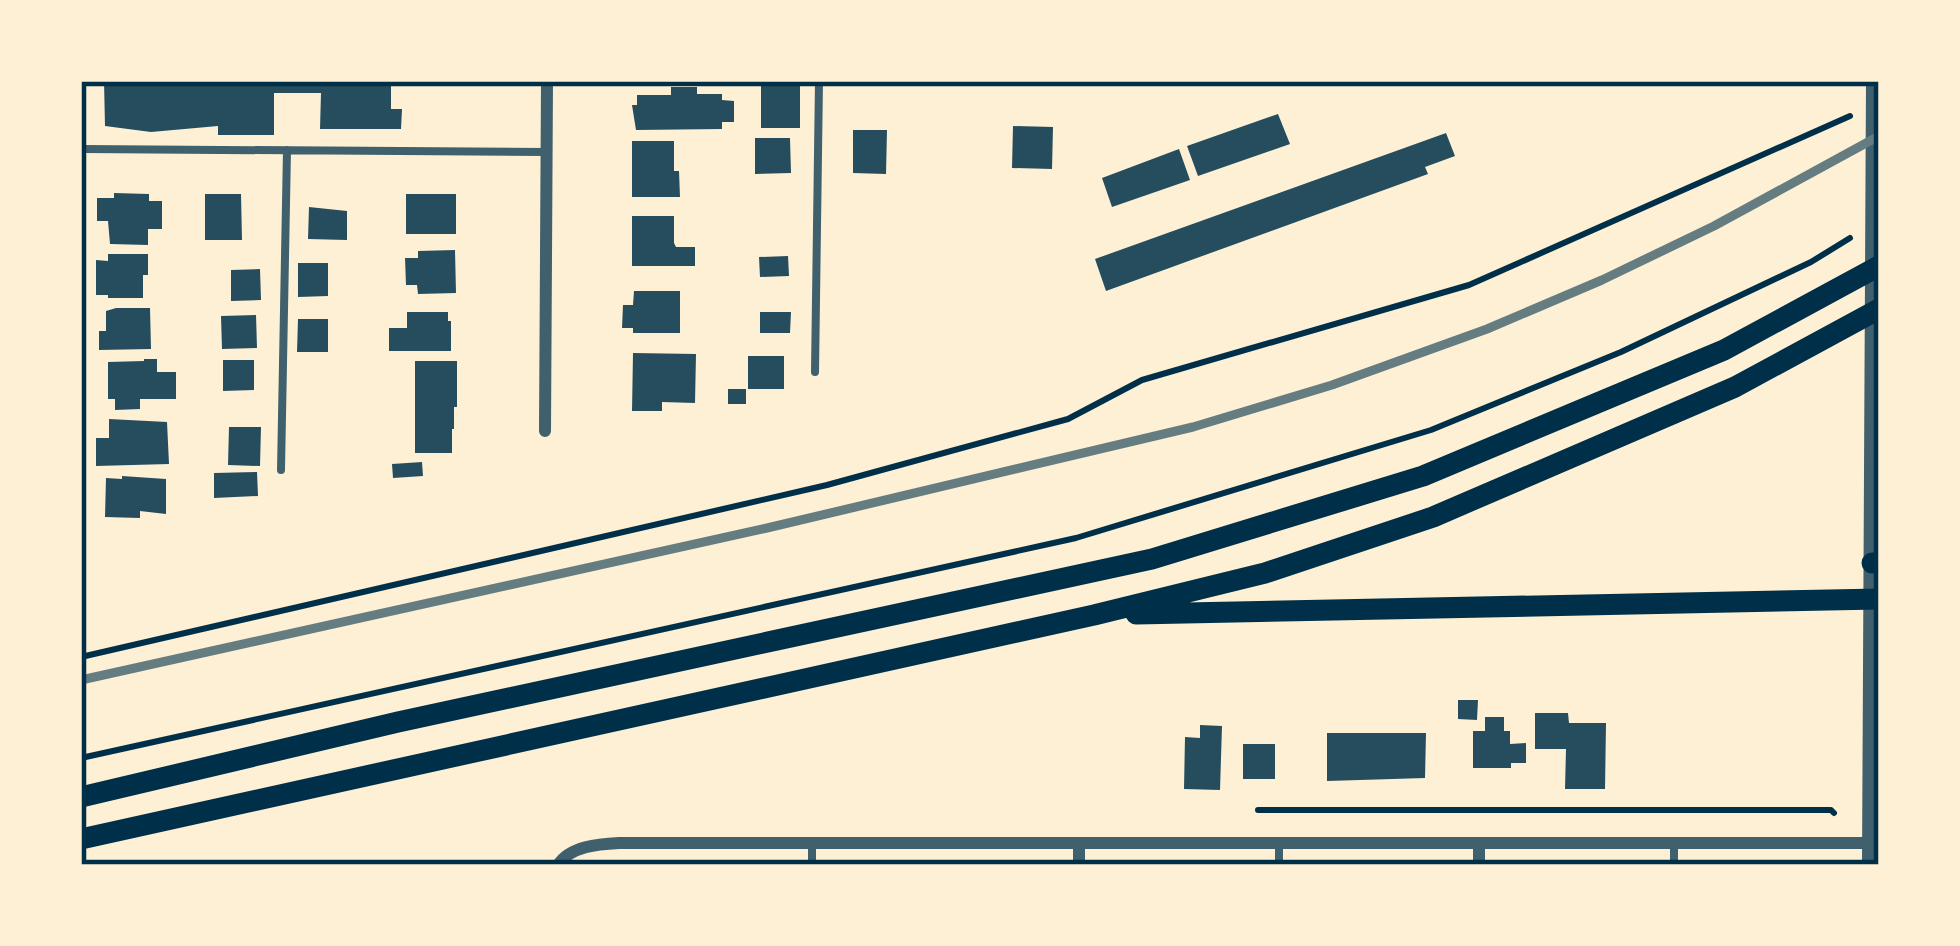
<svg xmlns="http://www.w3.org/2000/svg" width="1960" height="946" font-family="Karla,sans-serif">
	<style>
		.building { fill: #264d5e }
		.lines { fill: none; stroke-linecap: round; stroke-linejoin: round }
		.path { stroke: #003049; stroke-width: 6 }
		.service { stroke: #3f606c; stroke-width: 8 }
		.minor { stroke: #3f606c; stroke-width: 12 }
		.tertiary { stroke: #3f606c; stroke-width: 18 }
		.secondary { stroke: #003049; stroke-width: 21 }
		.rail { stroke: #657d81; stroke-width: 9 }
		.neatline { fill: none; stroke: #003049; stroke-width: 4.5 }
	</style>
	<rect width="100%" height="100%" fill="#fdf0d5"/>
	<path class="building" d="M104,81H391V109H402L401,129H320L321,93H274V135H218V126L151,132L105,126Z
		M761,81H800V128H761Z
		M671,87H697V94H722V100L734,101V122H722V129L636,130L632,105H637V95H671Z
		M1278,114L1290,144L1198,176L1187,146Z
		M1013,126L1053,127L1052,169L1012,168Z
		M853,130H887L886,174L853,173Z
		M1446,133L1455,156L1425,167L1428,174L1106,291L1095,259Z
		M755,138H790L791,173L755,174Z
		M632,141H674V171H679L680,197H632Z
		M1179,149L1190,180L1112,207L1102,178Z
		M114,193L149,194V201H162V229H148V245L110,244L108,221H97V198H114Z
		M205,194H241L242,240H205Z
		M406,194H456V234H406Z
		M309,207L347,211V240L308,239Z
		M632,216H674V243L676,247H695V266H632Z
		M455,250L456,293L418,294L417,285H406L405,258H418V251Z
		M108,254H148V275H143V298H108V295H96V260L108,261Z
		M788,256L789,276L760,277L759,257Z
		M298,263H328V296L298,297Z
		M260,269L261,300L231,301V270Z
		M634,291H680V333H633V328H622L623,305H633Z
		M116,308H150L151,349L99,350V331H106V311Z
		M407,312H448V321H451V351H389V328H407Z
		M760,312H791L790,333H760Z
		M256,315L257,348L222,349L221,316Z
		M298,319H328V352H297Z
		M633,353L696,354L695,403L662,402V411H632Z
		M748,356H784V389H748Z
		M144,359H157V372H176V399H140V409L115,410V399H108V362L144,361Z
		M223,360H254V390L223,391Z
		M415,361H457V407H454V429H452V453H415Z
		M728,389H746V404H728Z
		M109,419L167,422L169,464L96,466V438H109Z
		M229,427H261L260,466L228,465Z
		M422,462L423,476L393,478L392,464Z
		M257,472L258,496L214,498V473Z
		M122,476L166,479V514L140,511V518L105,517L106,478L122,479Z
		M1458,700H1478L1477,720L1458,719Z
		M1535,713H1568L1569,723H1606L1605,789H1565L1566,749H1535Z
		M1485,717H1504V731H1510V744L1526,743V763H1511V768H1473V731H1485Z
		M1200,725L1222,726L1220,790L1184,789L1185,737L1200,738Z
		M1327,733H1426L1425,778L1327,781Z
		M1243,744H1275V779H1243Z"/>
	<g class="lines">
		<path class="path" d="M81,657L827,485L1068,419L1142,380L1469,285L1850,116
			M81,758L1076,538L1431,430L1621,352L1811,262L1850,238
			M1258,810H1831L1834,813"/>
		<path class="service" d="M81,149L546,152
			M815,372L819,81
			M281,470L287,150
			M1279,843V865
			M1674,843V865
			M812,844V865"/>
		<path class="minor" d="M545,431L547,81
			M1079,845V865
			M558,865C570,846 599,844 619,843H1876
			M1479,865V843"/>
		<path class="tertiary" d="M1871,865L1875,81"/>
		<path class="secondary" d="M1872,563H1879
			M1136,614L1879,599
			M81,797L398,722L1152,559L1423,476L1724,350L1879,266
			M81,839L1094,615L1265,573L1433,517L1735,387L1879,309"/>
		<path class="rail" d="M81,680L767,528L1193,427L1332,385L1487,329L1602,280L1714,226L1879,136"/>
	</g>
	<rect width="1960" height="946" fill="none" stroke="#fdf0d5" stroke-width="168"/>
	<rect x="84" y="84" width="1792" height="778" class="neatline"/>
</svg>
